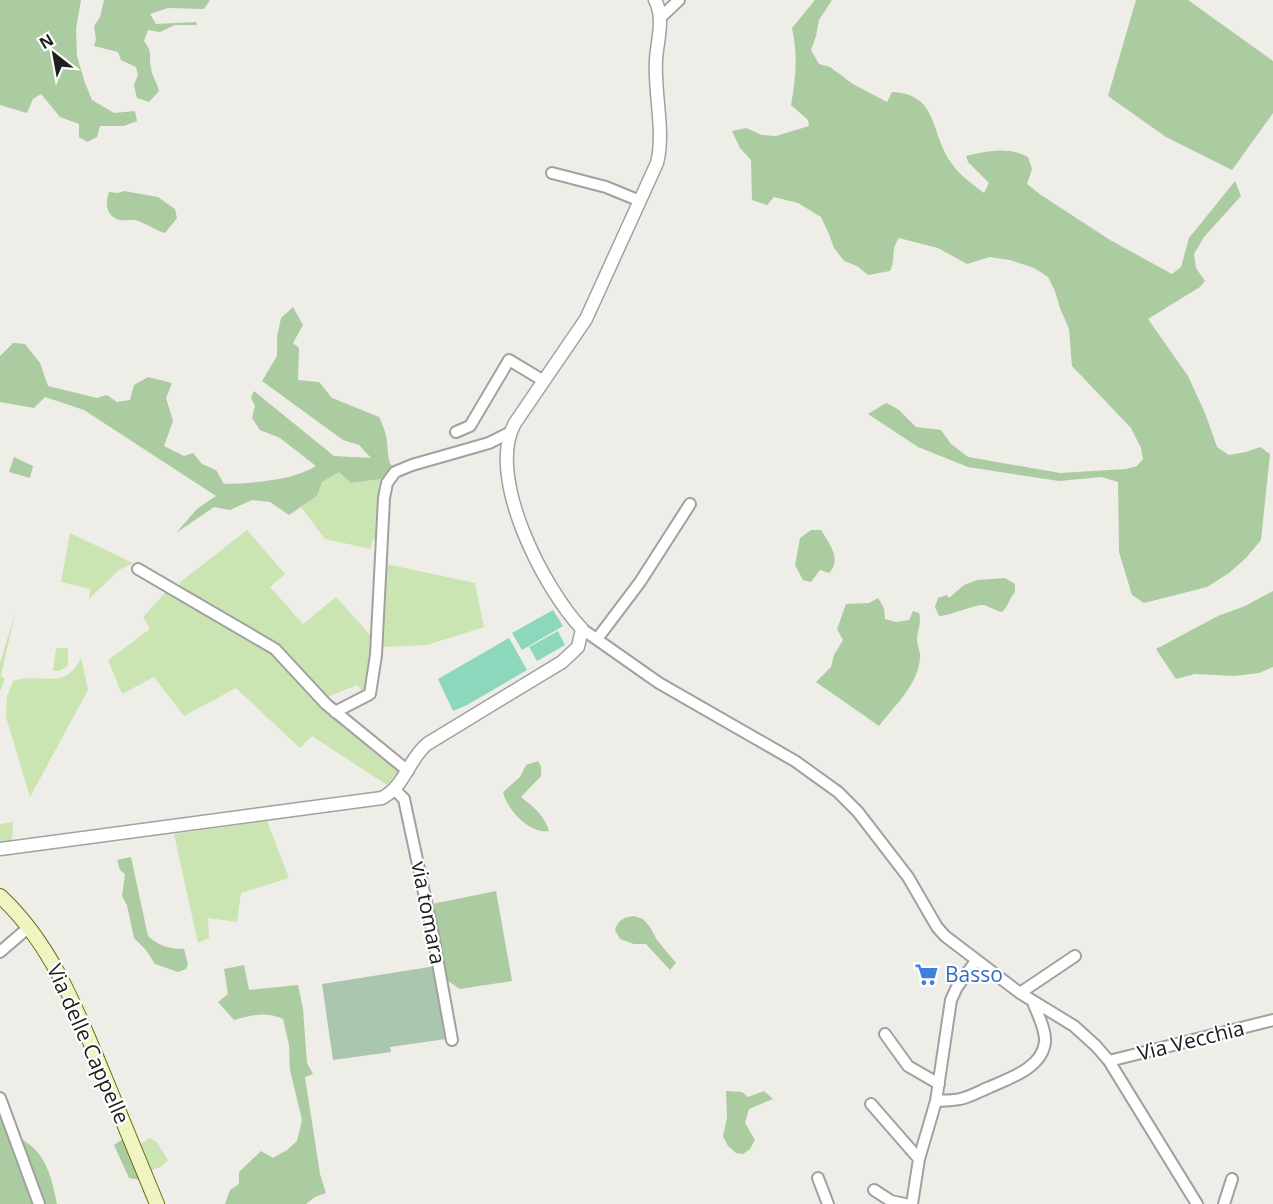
<svg xmlns="http://www.w3.org/2000/svg" width="1273" height="1204" font-family="'Open Sans',sans-serif">
	<style>
		.grass { fill: #cae4b2 }
		.forest { fill: #abcba0 }
		.cemetery { fill: #aac6af }
		.pitch { fill: #8dd7bc }
		.lines { fill: none; stroke-linecap: round; stroke-linejoin: round }
		.minor-casing { stroke: #a1a1a1; stroke-width: 14 }
		.tertiary-casing { stroke: #a1a1a1; stroke-width: 15 }
		.secondary-casing { stroke: #616e10; stroke-width: 16 }
		.minor { stroke: #fff; stroke-width: 10 }
		.tertiary { stroke: #fff; stroke-width: 12 }
		.secondary { stroke: #f0f4c1; stroke-width: 14 }
		.labels { text-anchor: middle; stroke-width: 4.5; stroke-linejoin: round; paint-order: stroke }
		.street-label { font-size: 21px; fill: #202020; stroke: #fff }
		.shop-label { font-size: 21px; fill: #366cbe; stroke: #fff; text-anchor: start }
	</style>
	<rect width="100%" height="100%" fill="#efede7"/>
	<path class="grass" d="M339,471L351,483L381,479L378,537L372,541L371,549L325,539L301,507L317,496L322,482Z
		M247,530L285,574L270,587L303,624L336,597L372,637L366,684L362,691L357,685L325,698L273,643L188,595L179,583Z
		M70,533L133,563L119,570L89,599L90,589L61,582Z
		M386,564L475,583L484,627L427,645L382,647Z
		M166,592L273,651L329,714L399,770L387,785L312,736L300,748L236,688L184,716L154,677L122,694L108,660L150,629L143,617Z
		M15,613L1,676L5,679L0,692V663Z
		M56,648H68V666L59,671H53Z
		M81,657L88,690L30,797L6,717L7,696L13,681C41,672 67,692 81,657Z
		M267,821L289,878L241,893L237,922L208,918L209,938L198,943L174,834Z
		M13,822L12,841L3,843L0,841V824Z
		M149,1138L156,1141L168,1160L161,1167L149,1171L139,1146Z"/>
	<path class="forest" d="M0,0H81L76,29L77,56L85,83L92,100L114,113L135,111L137,121L124,126H100L97,137L87,142L79,137V124L60,117L41,94L33,99L27,113L0,105Z
		M104,0H210L204,9L168,8L150,14L156,24L196,22L197,25H175L160,32L148,30L144,41C154,55 148,54 151,68C152,76 157,82 159,91L149,102L137,98L134,85L138,75L136,67L121,60L118,52L94,46L96,39L94,26L100,17Z
		M815,0H832L819,20L816,36L811,50L819,64L830,67L853,84L887,102L892,92C938,94 930,131 950,161C959,175 971,183 984,193L989,183L968,162L966,156C987,151 1008,146 1028,157L1032,169L1027,184L1041,195L1110,240L1172,274L1181,267L1189,238L1235,181L1241,196L1204,237L1194,254L1196,268L1205,281L1200,287L1148,319L1188,376L1205,413L1217,447L1229,455L1246,452L1260,447L1270,454L1261,540L1246,558L1229,573L1207,587L1144,603L1132,595L1119,552L1118,482L1102,477L1059,481L968,467L918,447L868,414L886,403L898,409L916,427L941,430L951,444L968,457L1060,473L1126,469L1137,466L1143,459L1141,448L1131,428L1072,366L1069,329L1060,308L1055,291L1048,277L1034,268L1010,260L990,257L967,264L938,248L899,238C890,251 896,259 890,271L868,275L857,266L844,261L834,248L829,234L821,217L798,203L774,197L767,205L752,200L751,160L740,148L732,131L746,128L762,135L776,136L809,126L808,120L791,105C796,78 798,54 792,28Z
		M1136,0H1188L1273,61V113L1232,170L1166,137L1108,96Z
		M124,191L158,197L175,209L177,218L165,233C155,230 147,224 138,221C133,219 125,221 119,220C106,216 105,203 109,192L118,193Z
		M293,307L303,325L293,343L299,348L298,380L319,382L332,398L379,417C383,425 386,433 387,442C388,451 387,458 392,467L381,479L351,483L339,472L322,482L317,496L289,515L270,502L252,500L230,510L214,507L176,533L197,509L216,496L84,410L45,397L34,408L0,402V356L13,343L25,344L40,363L48,386L97,398L107,395L117,402L130,400L134,385L148,377L172,383L166,398L173,421L164,446L184,456L193,453L202,464L216,470L224,484C252,483 292,481 316,466L280,438L260,430L252,418L255,406L251,398L254,391L334,456L371,458L359,445L343,440L262,381L277,356V337L281,318Z
		M14,457L33,466L30,478L9,472Z
		M811,530H821C830,545 842,559 829,573L820,570L811,582L803,580L795,565L800,538Z
		M1005,578L1015,584V592C1009,599 1009,605 1002,612C996,611 989,606 983,605C976,604 949,616 939,616L935,607L938,598L947,595L949,598L964,585L977,580Z
		M1273,591V667L1259,673L1234,676L1195,674L1176,679L1156,649L1218,616L1245,606Z
		M878,598L884,608L885,619L896,622L909,620L913,611L919,613C922,625 917,629 917,640C917,646 921,652 920,658C918,685 895,705 879,726L816,682L831,667L834,655L843,640L837,629L846,604L869,603Z
		M538,761L541,766V776L521,797C534,807 544,815 549,831C530,834 507,810 503,792L520,777L526,765Z
		M131,857L148,936C159,946 169,949 184,949L188,964L186,969L178,972L155,964L146,950L134,938L127,905L122,896L125,874L120,870L117,860Z
		M496,891L512,981L460,989L448,981L432,904Z
		M634,916L643,919L650,927L657,940L676,963L670,970L646,944H634L620,939L615,930C618,920 624,917 634,916Z
		M244,965L249,990L298,985L303,1009L307,1063L313,1074L305,1077L320,1174L326,1193L315,1197L306,1204H225L230,1190L239,1184V1172L261,1151L273,1158L287,1150L297,1141L302,1120L290,1070L289,1045L283,1019C266,1011 252,1015 234,1020L218,1002L228,994L224,969Z
		M726,1091L742,1092L748,1097L764,1091L773,1099L749,1109L745,1123L755,1140L750,1149L743,1154L736,1153L728,1146L723,1136L727,1118Z
		M0,1112L3,1123L34,1204H0Z
		M21,1139C46,1152 52,1178 57,1204H43Z
		M123,1139L141,1180L129,1178L114,1145Z"/>
	<path class="cemetery" d="M436,966L446,1039L390,1047L391,1052L333,1060L322,984Z"/>
	<path class="pitch" d="M553,610L563,626L522,650L512,633Z
		M558,631L565,645L537,661L529,647Z
		M509,638L527,670L467,705L453,711L438,679Z"/>
	<g class="lines">
		<defs>
			<path id="minor" d="M660,18L679,0
				M552,173L606,187L640,201
				M456,432L470,426L509,360L544,381
				M138,569L275,649L326,704L408,771
				M582,629L659,683L795,761L838,792L858,812L908,877L937,927L945,936L1020,993L1074,1026L1096,1046L1109,1061L1197,1204
				M597,639L640,582L690,504
				M335,712L370,694L376,655L384,498L387,483L395,472L412,465L489,443L509,433
				M395,790L404,799L432,930L452,1040
				M0,952L29,927
				M1020,993L1075,956
				M885,1034L908,1066L939,1084
				M1109,1061L1273,1020
				M0,1098L39,1204
				M936,1101C944,1100 952,1101 960,1099C970,1097 980,1091 990,1087C1010,1078 1042,1068 1045,1042C1046,1029 1037,1013 1033,1002
				M871,1104L919,1159
				M818,1178L828,1204
				M874,1190L891,1201L905,1204
				M912,1204L919,1159L936,1101L951,1000L957,987L976,961
				M1224,1204L1232,1179"/>
			<path id="tertiary" d="M0,849L382,798C405,786 408,760 427,744L562,662L578,647L582,629C544,589 485,476 515,423L586,319L657,163C665,131 654,94 656,60C657,41 665,18 655,0"/>
			<path id="secondary" d="M0,896C51,943 77,1010 103,1073C121,1116 139,1160 157,1204"/>
		</defs>
		<use href="#minor" class="minor-casing"/>
		<use href="#tertiary" class="tertiary-casing"/>
		<use href="#secondary" class="secondary-casing"/>
		<use href="#minor" class="minor"/>
		<use href="#tertiary" class="tertiary"/>
		<use href="#secondary" class="secondary"/>
	</g>
	<defs>
		<symbol id="supermarket-bare" viewBox="-9 -9 18 18"><path d="M-6-5.5h2.5l.6 2H6L4.5 2H-2.5L-4.4-4H-6ZM-1.5 3.2a1.3 1.3 0 1 0 .1 0ZM3 3.2a1.3 1.3 0 1 0 .1 0Z" fill="#3f7fe0" stroke="#fff" stroke-width="2.5" paint-order="stroke"/></symbol>
	</defs>
	<g fill-rule="evenodd">
		<use href="#supermarket-bare" x="910" y="958" width="33" height="33"/>
	</g>
	<g class="labels">
		<g class="street-label">
			<text transform="translate(428 913) rotate(79)" y="7">via tomara</text>
			<text transform="translate(1191 1041) rotate(-14)" y="7">Via Vecchia</text>
			<text transform="translate(88 1044) rotate(66)" y="7">Via delle Cappelle</text>
		</g>
		<g class="shop-label">
			<text x="945" y="982">Basso</text>
		</g>
	</g>
	<g transform="translate(54 54) rotate(329)" stroke="#ffffff" stroke-width="4.5" paint-order="stroke">
	<path d="M0-4.5L10 22L0 15L-10 22Z" fill="#202020"/>
	<text y="-9" font-size="16" font-weight="bold" text-anchor="middle" fill="#202020">N</text>
	</g>
</svg>
